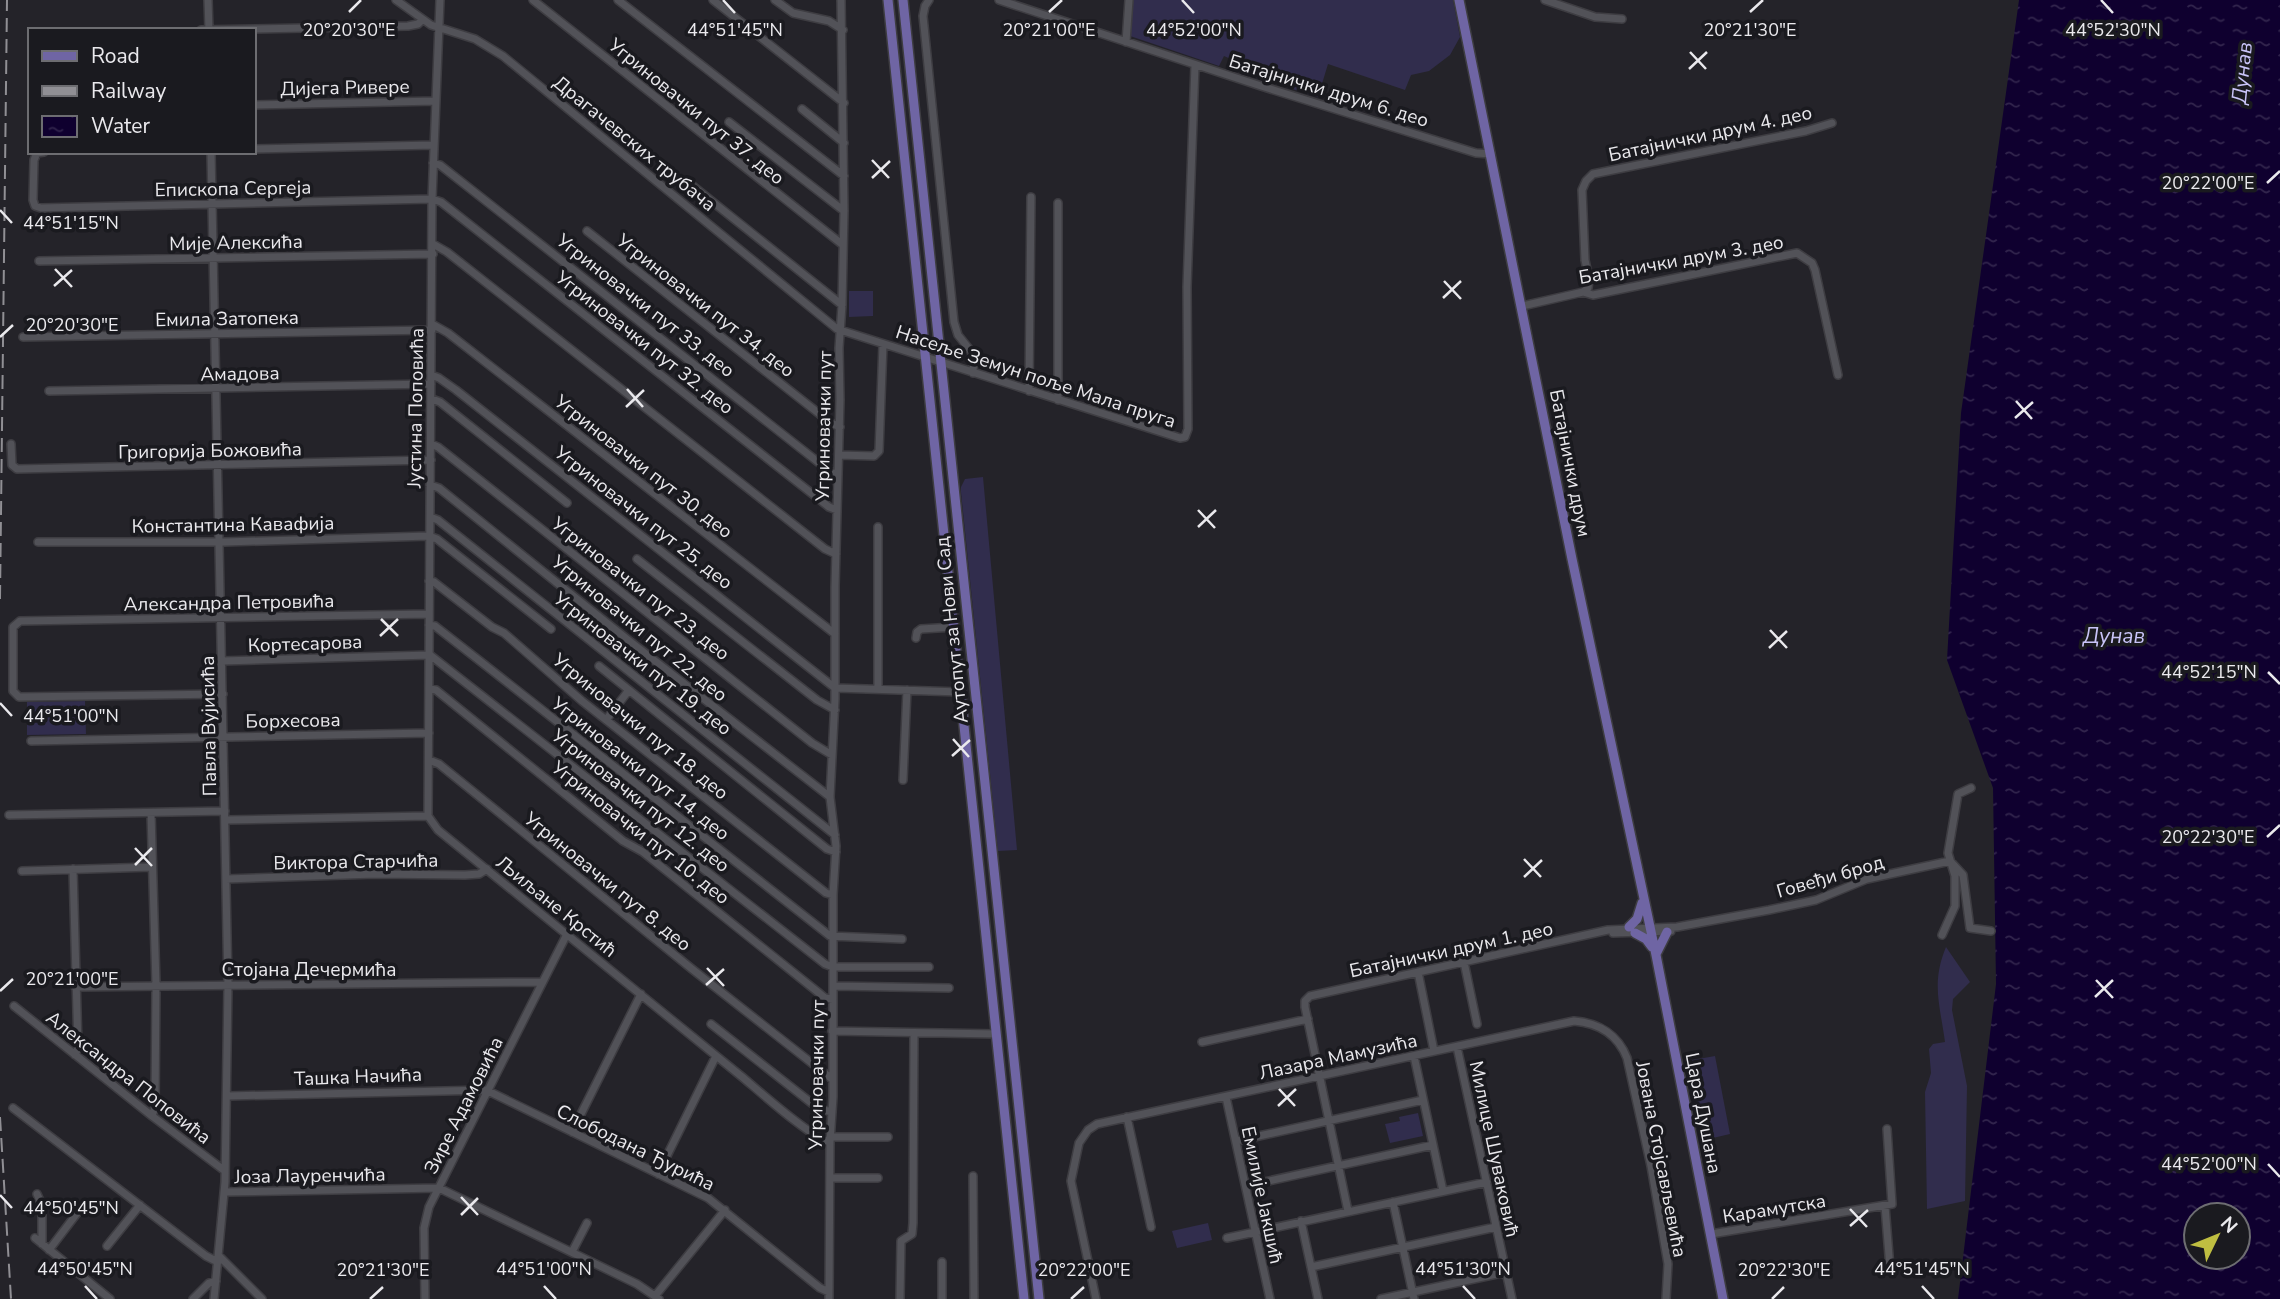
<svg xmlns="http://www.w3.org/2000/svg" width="2280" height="1299" font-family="'Nunito Sans',sans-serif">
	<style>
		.grass { fill: #312d4d }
		.water { fill: url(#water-ripples); fill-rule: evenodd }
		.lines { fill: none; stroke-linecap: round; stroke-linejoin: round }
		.minor-casing { stroke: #3e3d42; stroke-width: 10 }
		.major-casing { stroke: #3e3d42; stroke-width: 12 }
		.minor { stroke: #525258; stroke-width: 7 }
		.major { stroke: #6f65a4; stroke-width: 9 }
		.rail { stroke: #908f94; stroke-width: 2; stroke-dasharray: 14 7; stroke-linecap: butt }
		.ticks { fill: none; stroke: #eae9ed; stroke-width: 2.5 }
		.labels { text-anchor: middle; stroke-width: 7; stroke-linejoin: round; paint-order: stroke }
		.street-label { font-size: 19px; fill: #eae9ed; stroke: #1a1a1f }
		.water-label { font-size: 21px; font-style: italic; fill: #c9c4f8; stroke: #1a1a1f }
		.ticks-label { font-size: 18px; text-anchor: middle; fill: #eae9ed; stroke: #1a1a1f; stroke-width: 7; stroke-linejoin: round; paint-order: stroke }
	</style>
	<defs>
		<pattern id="water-ripples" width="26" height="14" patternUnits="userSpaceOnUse" patternTransform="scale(1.75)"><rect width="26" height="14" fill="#0f002f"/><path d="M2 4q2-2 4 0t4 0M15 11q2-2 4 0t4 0" fill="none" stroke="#32254d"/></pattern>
	</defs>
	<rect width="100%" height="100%" fill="#242329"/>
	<path class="grass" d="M1132,0H1453L1460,37L1450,55L1429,71L1411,75L1405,90L1328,64L1318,97L1249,75L1242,64L1224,56L1219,66L1130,36Z
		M849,291H873V316L849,317Z
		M983,477L1017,850L998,851L961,492V487L965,479Z
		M85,701L86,734L27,735V702Z
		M1946,947L1970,982L1953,999L1952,1010L1967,1086L1965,1201L1927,1209L1925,1092L1931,1073L1929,1049L1933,1044L1945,1042C1940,1005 1931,983 1946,947Z
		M1715,1056L1730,1134L1700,1141L1687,1061Z
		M1418,1113L1423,1136L1390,1143L1385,1124L1400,1121L1399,1117Z
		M1208,1223L1212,1240L1177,1248L1172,1231Z"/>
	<path class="water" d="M2019,0H2280V1299H1958L1996,984L1993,788L1947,660L1961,413ZM2238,1215V1257H2196V1215Z"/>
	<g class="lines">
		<defs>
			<path id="minor" d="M208,0L209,30
				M396,0L431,25L475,39L503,56L837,329L1180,438L1185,437L1188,429L1187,287L1195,65
				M533,0L843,245
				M618,0L844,176
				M713,0L844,103
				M775,0L793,13L829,21L843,30
				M929,0L925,6L923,16L954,322L958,335L974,355L973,373
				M999,0L1261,86L1476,153L1491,154
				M1545,0L1595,17L1622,19
				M201,30L408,26L418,24L422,20
				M1126,42L1129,0
				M254,105L436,101
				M802,109L844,143
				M729,122L844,211
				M254,149L434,145
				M44,152L37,153L34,160L33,200L35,206L41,208L432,199L441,202L829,507L837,510
				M211,152L228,985L225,1182L214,1299
				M433,163L440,165L832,473L838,474
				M689,183L842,305
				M587,231L831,423L840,427
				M433,244L447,252L825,549L836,554
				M39,261L433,254
				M1583,292L1588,288L1589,279L1585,260L1582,190L1586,181L1593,174L1806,131L1832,123
				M1522,306L1583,292L1593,295L1797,253L1812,263L1815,270L1838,375
				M432,324L448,333L835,634
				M23,337L432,330
				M431,375L439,378L456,390L835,688
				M49,391L431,384
				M1029,391L1031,197
				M432,399L440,402L567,503
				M1058,400V203
				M11,444L12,465L17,469L431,460
				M431,444L438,447L812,743L832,755
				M839,455L874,456L879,451L883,344
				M430,485L439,488L628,640L830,797
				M430,517L438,520L835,835
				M38,542H225L429,536L437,539L551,629
				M637,559L817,700L835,710
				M429,581L434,582L492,627L504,633L582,701L826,893L833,895
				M429,625L435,626L485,665L830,936L902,939
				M916,638L917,632L921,629L954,627
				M430,655L825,964L833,967H929
				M222,661L430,655
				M599,666L827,849L836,852
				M835,688L961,692
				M430,689L436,690L623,841L643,852L819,993L825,998L833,999
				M878,689V527
				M223,694L19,697L13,691V627L20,621L429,614
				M606,720L629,690
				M31,741L429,733
				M429,760L439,764L692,969L832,1079
				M903,780L907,690
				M151,813L156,985L155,1107L152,1116
				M9,815L225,811
				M428,816L432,199L440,0
				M428,816L438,830C539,912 640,994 741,1076C758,1090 812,1139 830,1142
				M226,820L428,816
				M73,869L78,1048L75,1055
				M22,871L152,867
				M226,879L375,874L465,875L479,874L487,869
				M1613,933L1671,931
				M1942,935L1955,906V876L1948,853L1958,794L1971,788
				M1464,962L1477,1024
				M1418,972L1434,1051
				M834,986L949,988
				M75,987L542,982
				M14,1006L152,1116L225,1171
				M711,1024L819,1109L832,1112
				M832,1031L996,1034
				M1202,1042L1308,1019
				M1457,1047L1512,1299
				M1414,1056L1443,1191
				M228,1096L486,1090L708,1198L820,1288L829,1292
				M1226,1097L1270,1299
				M13,1108L206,1256L218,1262
				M1127,1117L1151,1227
				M572,1132L641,994
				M830,1137H888
				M1236,1141L1423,1100
				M658,1174L716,1056
				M973,1176L974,1299
				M830,1178H878
				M1246,1186L1433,1145
				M224,1192L439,1188L637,1284L659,1299
				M37,1194L42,1205V1244
				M1393,1202L1414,1299
				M1885,1206L1890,1268
				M1348,1211L1305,1007V1001L1310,996L1608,930L1677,927L1769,910L1816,900L1867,879L1950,861L1963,875L1970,928L1991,931
				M1301,1221L1318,1299
				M1711,1234L1892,1204L1887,1129
				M35,1238L110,1299
				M1227,1238L1487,1182
				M107,1246L140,1205
				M49,1250L78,1212
				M572,1252L587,1223
				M219,1256L262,1299
				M1311,1267L1496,1227
				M655,1296L725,1210
				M193,1299L209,1283L216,1281
				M425,1299L424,1228L429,1207L567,934
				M829,1299L830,1142L833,1097V895L836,846L830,797L835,699V587L840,400L839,348L842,305L844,211L841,0
				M900,1299L901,1241L912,1234L913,1223L914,1033
				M942,1299V1262
				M1096,1299L1071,1181L1079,1143L1088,1130L1097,1124L1574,1021C1599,1023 1618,1035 1627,1058L1651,1166L1668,1264L1666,1299
				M1381,1299L1506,1272"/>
			<path id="major" d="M888,0L1024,1299
				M903,0L1039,1299
				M1459,0L1572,559L1656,955L1723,1299
				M1629,927L1637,919L1642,903
				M1635,933L1646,939L1652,947
				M1656,954L1667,932"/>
		</defs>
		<use href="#minor" class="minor-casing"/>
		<use href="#major" class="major-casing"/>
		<use href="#minor" class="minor"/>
		<use href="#major" class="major"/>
		<path class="rail" d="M0,599L7,0
			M0,1117L11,1299"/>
	</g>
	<path class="ticks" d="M723,0L735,13M1182,0L1194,13M2101,0L2113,13M349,12L361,0M1049,12L1062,0M1750,12L1763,0M1690,52L1706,69M1689,69L1707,52M872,160L889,178M872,178L890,161M2267,183L2280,171M0,210L12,223M55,269L72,287M1444,281L1461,299M54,286L72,270M1443,298L1461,281M0,337L13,325M627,389L643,407M2016,401L2032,419M626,407L644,390M2015,418L2033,402M1198,510L1215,528M1198,527L1216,510M381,619L398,636M1770,630L1787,648M380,636L398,619M1769,648L1787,631M2268,672L2280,684M0,703L12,716M953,739L969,757M952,756L970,740M2267,837L2280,825M135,848L152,866M1524,859L1541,877M135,865L152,848M1524,877L1542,860M707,968L724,986M2096,980L2113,998M706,985L724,969M0,991L13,979M2095,997L2113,980M1279,1089L1295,1106M1278,1106L1296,1089M2268,1164L2280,1177M0,1195L12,1208M461,1197L478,1215M1850,1209L1867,1227M461,1215L478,1198M1850,1226L1868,1210M85,1286L97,1299M544,1286L556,1299M1463,1286L1475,1299M1922,1286L1934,1299M370,1299L383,1287M1071,1299L1084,1287M1772,1299L1784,1287"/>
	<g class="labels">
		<g class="street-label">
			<text transform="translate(345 87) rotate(-1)" y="7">Дијега Ривере</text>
			<text transform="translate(1329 90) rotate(17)" y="7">Батајнички друм 6. део</text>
			<text transform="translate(697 111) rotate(39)" y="7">Угриновачки пут 37. део</text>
			<text transform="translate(1710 133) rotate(-12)" y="7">Батајнички друм 4. део</text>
			<text transform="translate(635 143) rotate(39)" y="7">Драгачевских трубача</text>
			<text transform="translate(233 188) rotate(-1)" y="7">Епископа Сергеја</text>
			<text transform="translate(236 242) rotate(-1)" y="7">Мије Алексића</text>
			<text transform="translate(1681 259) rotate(-10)" y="7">Батајнички друм 3. део</text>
			<text transform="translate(646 305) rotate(38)" y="7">Угриновачки пут 33. део</text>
			<text transform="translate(706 305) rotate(38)" y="7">Угриновачки пут 34. део</text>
			<text transform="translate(227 318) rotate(-1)" y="7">Емила Затопека</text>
			<text transform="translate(645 342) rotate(38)" y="7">Угриновачки пут 32. део</text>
			<text transform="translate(240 373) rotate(-1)" y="7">Амадова</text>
			<text transform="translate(1036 376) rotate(18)" y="7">Насеље Земун поље Мала пруга</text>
			<text transform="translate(415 408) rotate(-89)" y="7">Јустина Поповића</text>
			<text transform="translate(823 426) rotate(-89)" y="7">Угриновачки пут</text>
			<text transform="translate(210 450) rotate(-1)" y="7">Григорија Божовића</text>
			<text transform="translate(1571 463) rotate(79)" y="7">Батајнички друм</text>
			<text transform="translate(644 466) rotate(38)" y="7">Угриновачки пут 30. део</text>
			<text transform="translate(644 517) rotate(38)" y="7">Угриновачки пут 25. део</text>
			<text transform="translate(233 524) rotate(-1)" y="7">Константина Кавафија</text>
			<text transform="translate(641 588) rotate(38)" y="7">Угриновачки пут 23. део</text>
			<text transform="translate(229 602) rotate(-1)" y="7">Александра Петровића</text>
			<text transform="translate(640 628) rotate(39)" y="7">Угриновачки пут 22. део</text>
			<text transform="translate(951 630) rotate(-96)" y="7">Аутопут за Нови Сад</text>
			<text transform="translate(305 643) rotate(-2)" y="7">Кортесарова</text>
			<text transform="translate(643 663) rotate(38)" y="7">Угриновачки пут 19. део</text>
			<text transform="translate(293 720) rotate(-1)" y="7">Борхесова</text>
			<text transform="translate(208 726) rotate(-91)" y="7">Павла Вујисића</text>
			<text transform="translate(641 726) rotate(39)" y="7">Угриновачки пут 18. део</text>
			<text transform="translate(641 768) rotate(38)" y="7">Угриновачки пут 14. део</text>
			<text transform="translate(641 800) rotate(38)" y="7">Угриновачки пут 12. део</text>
			<text transform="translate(641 832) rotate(38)" y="7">Угриновачки пут 10. део</text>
			<text transform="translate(356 861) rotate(-1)" y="7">Виктора Старчића</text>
			<text transform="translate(1830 876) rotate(-16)" y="7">Говеђи брод</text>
			<text transform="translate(608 881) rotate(39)" y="7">Угриновачки пут 8. део</text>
			<text transform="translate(557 906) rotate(39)" y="7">Љиљане Крстић</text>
			<text transform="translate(1451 949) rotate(-12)" y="7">Батајнички друм 1. део</text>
			<text x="309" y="976">Стојана Дечермића</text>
			<text transform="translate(1338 1056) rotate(-12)" y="7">Лазара Мамузића</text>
			<text transform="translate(816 1075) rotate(-89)" y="7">Угриновачки пут</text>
			<text transform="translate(358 1076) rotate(-2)" y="7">Ташка Начића</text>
			<text transform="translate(129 1077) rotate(38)" y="7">Александра Поповића</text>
			<text transform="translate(463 1105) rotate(-63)" y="7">Зире Адамовића</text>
			<text transform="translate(1704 1113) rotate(79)" y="7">Цара Душана</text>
			<text transform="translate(636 1147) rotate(26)" y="7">Слободана Ђурића</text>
			<text transform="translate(1495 1149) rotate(78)" y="7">Милице Шуваковић</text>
			<text transform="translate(1662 1159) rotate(79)" y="7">Јована Стојсављевића</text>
			<text transform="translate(310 1175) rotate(-1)" y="7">Јоза Лауренчића</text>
			<text transform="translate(1263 1195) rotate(78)" y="7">Емилије Јакшић</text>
			<text transform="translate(1774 1208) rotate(-9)" y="7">Карамутска</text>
		</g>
		<g class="water-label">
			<text transform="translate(2242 73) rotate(-84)" y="7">Дунав</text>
			<text x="2114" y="643">Дунав</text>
		</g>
	</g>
	<g class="ticks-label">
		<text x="1750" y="36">20°21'30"E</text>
		<text x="349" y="36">20°20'30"E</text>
		<text x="1049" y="36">20°21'00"E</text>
		<text x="735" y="36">44°51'45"N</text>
		<text x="1194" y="36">44°52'00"N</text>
		<text x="2113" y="36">44°52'30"N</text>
		<text x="2208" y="189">20°22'00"E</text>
		<text x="71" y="229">44°51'15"N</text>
		<text x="72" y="331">20°20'30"E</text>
		<text x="2209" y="678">44°52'15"N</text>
		<text x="71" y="722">44°51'00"N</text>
		<text x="2208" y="843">20°22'30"E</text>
		<text x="72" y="985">20°21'00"E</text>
		<text x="2209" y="1170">44°52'00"N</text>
		<text x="71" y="1214">44°50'45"N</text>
		<text x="85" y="1275">44°50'45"N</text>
		<text x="544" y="1275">44°51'00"N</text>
		<text x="1463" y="1275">44°51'30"N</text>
		<text x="1922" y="1275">44°51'45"N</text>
		<text x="383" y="1276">20°21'30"E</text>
		<text x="1084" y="1276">20°22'00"E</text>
		<text x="1784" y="1276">20°22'30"E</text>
	</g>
	<rect x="28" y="28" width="228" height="126" fill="#1a1a1f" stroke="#6d6d71" stroke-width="2"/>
	<rect x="42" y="51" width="35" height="10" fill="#6f65a4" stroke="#6d6d71" stroke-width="2"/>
	<text x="91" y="63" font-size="21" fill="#eae9ed">Road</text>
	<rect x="42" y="86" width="35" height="10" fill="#908f94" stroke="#6d6d71" stroke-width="2"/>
	<text x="91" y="98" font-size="21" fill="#eae9ed">Railway</text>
	<rect x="42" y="116" width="35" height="21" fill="url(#water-ripples)" stroke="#6d6d71" stroke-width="2"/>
	<text x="91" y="133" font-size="21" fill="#eae9ed">Water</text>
	<g transform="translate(2217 1236) rotate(47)"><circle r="33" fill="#1a1a1f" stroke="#6d6d71" stroke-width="2"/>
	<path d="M0-5L12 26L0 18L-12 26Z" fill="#bfbe41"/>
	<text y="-10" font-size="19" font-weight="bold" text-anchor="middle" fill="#eae9ed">N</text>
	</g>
</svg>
